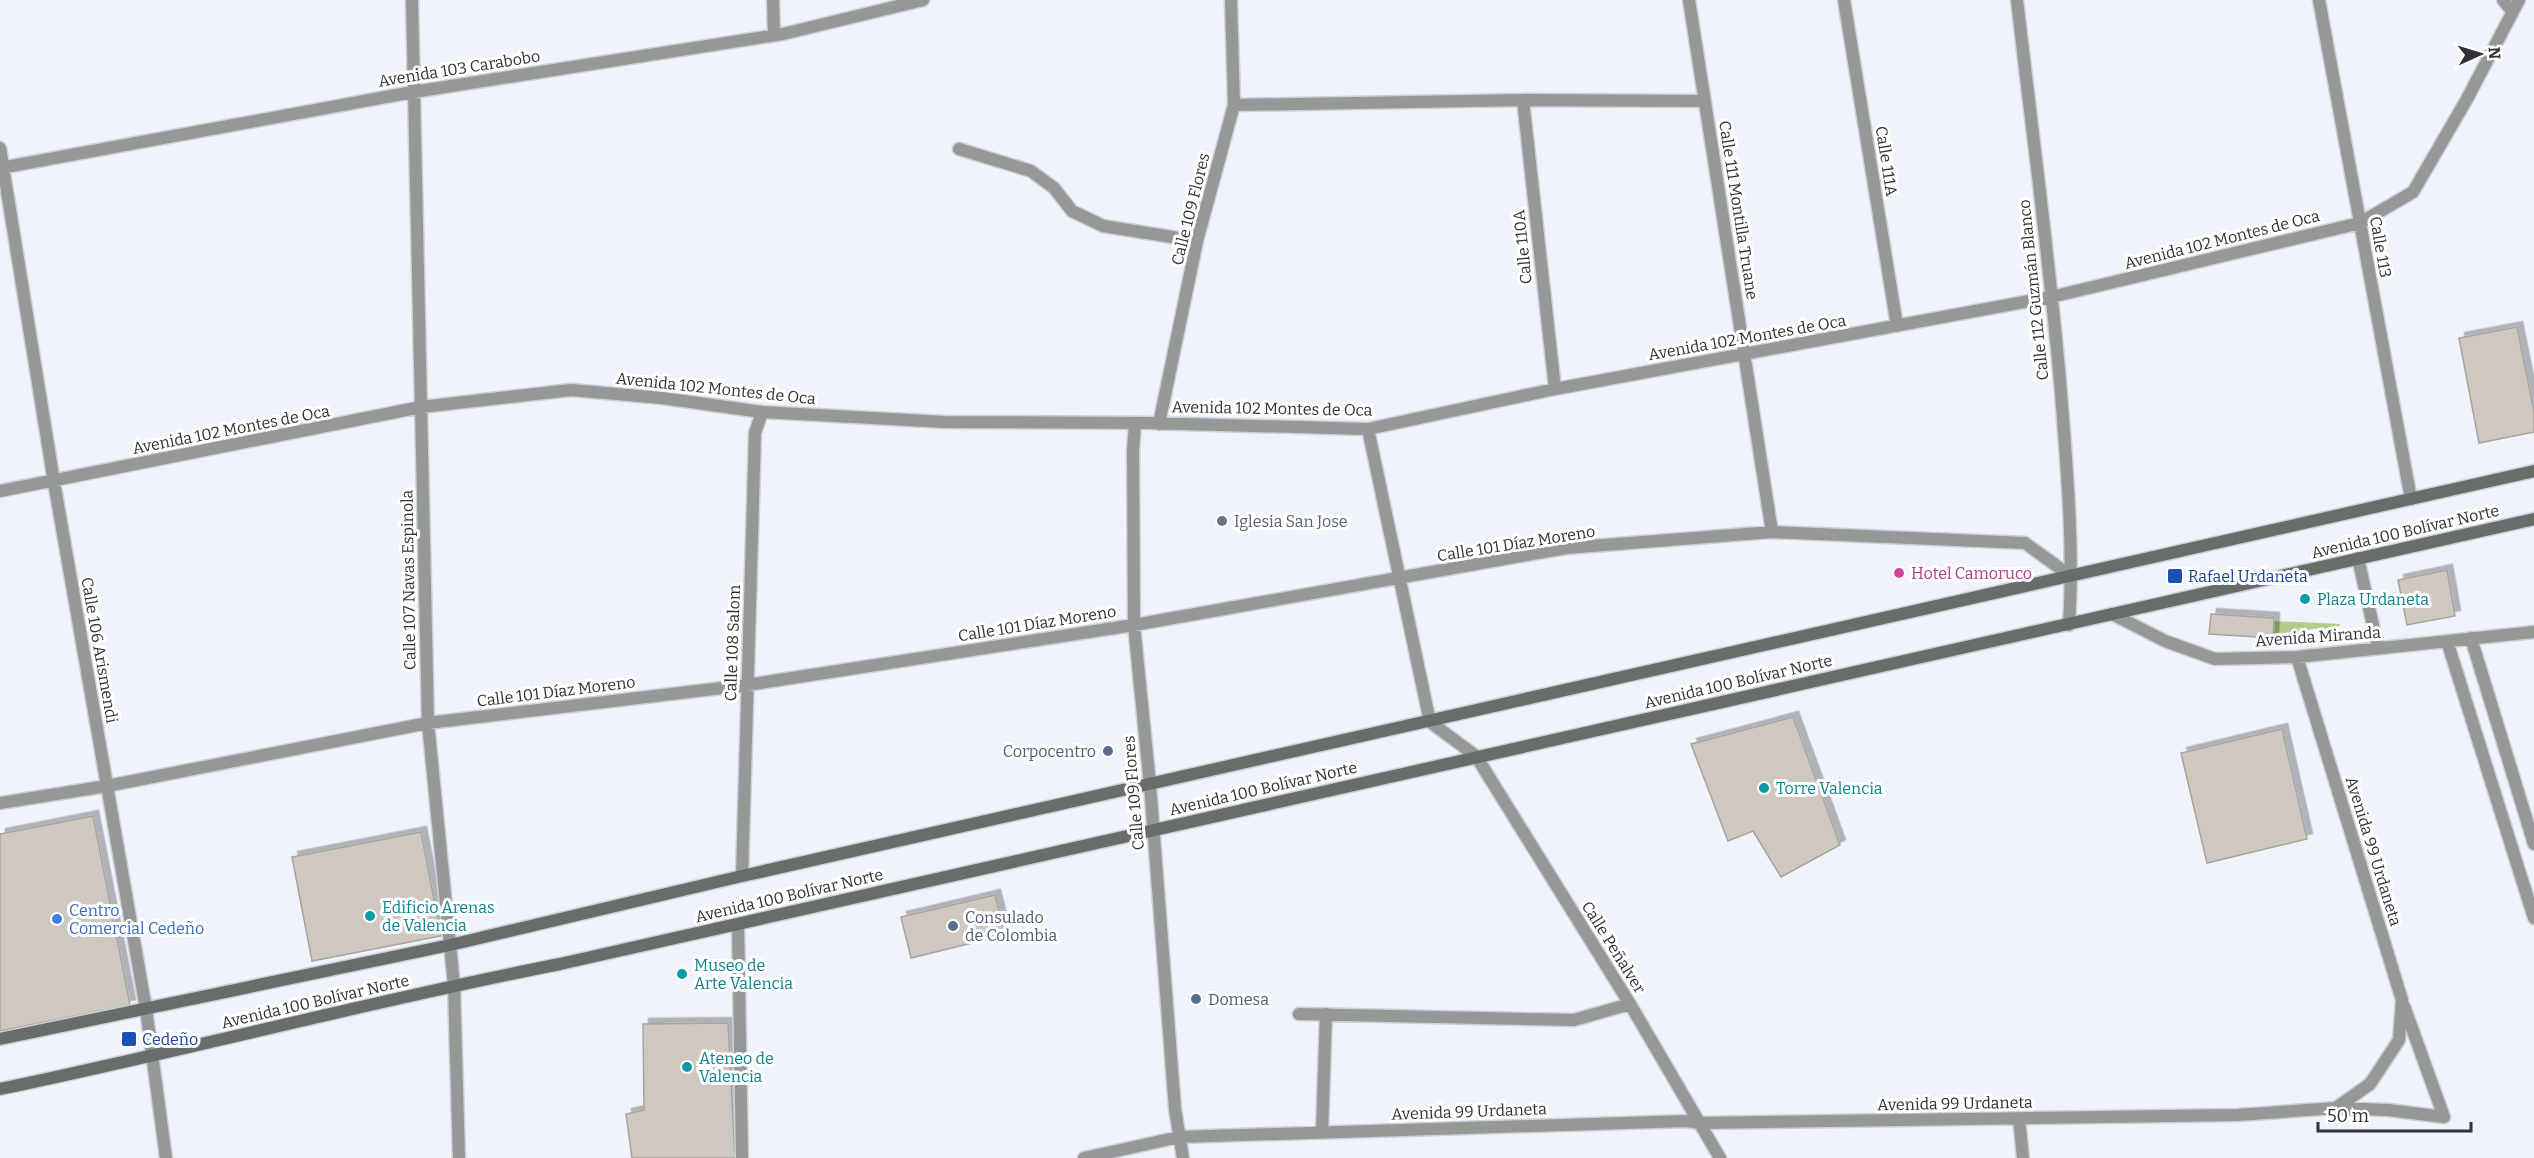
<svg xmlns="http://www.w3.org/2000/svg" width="2534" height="1158" font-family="Bitter,serif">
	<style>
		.green { fill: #b4ca86 }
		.building { fill: #cec8c1; stroke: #a9a39c; stroke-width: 1.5; filter: url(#shadow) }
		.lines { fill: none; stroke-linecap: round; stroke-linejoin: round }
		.street-casing { stroke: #ced0d8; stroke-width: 15 }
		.secondary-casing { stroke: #ced0d8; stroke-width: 15 }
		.street { stroke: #959896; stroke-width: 12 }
		.secondary { stroke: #686d69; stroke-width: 12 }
		.worship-dot { fill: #6b7280; stroke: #fff; stroke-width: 2 }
		.hotel-dot { fill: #d1479c; stroke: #fff; stroke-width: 2 }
		.transit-dot { fill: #1a4fb4; stroke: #fff; stroke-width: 2 }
		.culture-dot { fill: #0f9aa8; stroke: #fff; stroke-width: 2 }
		.service-dot { fill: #5c6f8a; stroke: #fff; stroke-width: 2 }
		.shop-dot { fill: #3f7fe0; stroke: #fff; stroke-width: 2 }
		.labels { text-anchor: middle; stroke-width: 6; stroke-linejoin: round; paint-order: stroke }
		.street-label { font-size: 16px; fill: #313235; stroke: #fff }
		.worship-label { font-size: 16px; fill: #5b616d; stroke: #fff; text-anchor: start }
		.hotel-label { font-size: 16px; fill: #b23c85; stroke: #fff; text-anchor: start }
		.transit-label { font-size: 16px; fill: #164399; stroke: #fff; text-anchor: start }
		.culture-label { font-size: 16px; fill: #0d838f; stroke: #fff; text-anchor: start }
		.service-label { font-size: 16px; fill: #4e5e75; stroke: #fff; text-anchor: start }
		.shop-label { font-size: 16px; fill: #366cbe; stroke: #fff; text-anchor: start }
	</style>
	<defs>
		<filter id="shadow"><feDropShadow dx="5.5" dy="-5.5" stdDeviation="0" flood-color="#0004"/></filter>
	</defs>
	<rect width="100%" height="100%" fill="#f0f3fc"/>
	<path class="green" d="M2273,621L2341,624C2333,632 2322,627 2312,629C2297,633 2289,641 2273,638Z"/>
	<path class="building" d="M2517,327L2534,411V432L2479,443L2459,338Z
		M2447,570L2455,616L2407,625L2398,580Z
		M2211,614L2274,618L2273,638L2209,634Z
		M1793,717L1840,845L1781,877L1753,831L1728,841L1691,744Z
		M2282,729L2307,839L2207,863L2181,753Z
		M93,816L130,1005L0,1031V834Z
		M421,832L441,936L312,961L292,857Z
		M995,895L1005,935L911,958L901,917Z
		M728,1023L735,1158H632L626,1114L644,1110L643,1024Z"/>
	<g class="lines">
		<defs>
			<path id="street" d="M412,0L428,723L454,985L459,1158
				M773,0L774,35
				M1689,0L1772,532
				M1844,0L1897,326
				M2017,0C2032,131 2050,262 2061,393C2067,471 2074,547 2069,625
				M2319,0L2411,499
				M2503,0L2512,11
				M1523,100L1555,389
				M1234,105L1523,100L1705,101
				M0,148L54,482L146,1009L166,1158
				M959,149L1031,171L1054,188L1072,211L1103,226L1197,241
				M0,168L413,92L783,34L923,0
				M1135,424L1133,450L1134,625L1150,785L1175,1109L1183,1158
				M1159,424L1197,241L1234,105L1231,0
				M1368,429L1430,722L1476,756L1630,1004L1720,1158
				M0,491L421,407L571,390L662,398L762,412L945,422L1148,423L1368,429L1555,389L2051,297L2360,223L2413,192L2467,99L2519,0
				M2358,558L2378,648
				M2112,614L2165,641L2215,659L2297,657L2534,632
				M2471,638L2534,844
				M2447,641L2534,918
				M0,803L107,786L428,723L747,685L1134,625L1566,548L1772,532L2025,543L2072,577
				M742,876L755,433L762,412
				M738,924L742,1158
				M1299,1014L1574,1020L1630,1004
				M2336,1108L2388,1110L2444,1117L2404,1006
				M2019,1118L2023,1158
				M1322,1132L1326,1014
				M1084,1158L1179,1137L1687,1121L1700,1123L2237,1115L2336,1108L2370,1084L2399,1040L2402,1000L2297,657"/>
			<path id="secondary" d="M0,1039L450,945L742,876L2534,471
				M0,1089C187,1050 372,1001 560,964L2534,519"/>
		</defs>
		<use href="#street" class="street-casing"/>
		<use href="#secondary" class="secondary-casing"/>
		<use href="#street" class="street"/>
		<use href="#secondary" class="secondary"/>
	</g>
	<circle class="worship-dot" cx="1222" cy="521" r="6"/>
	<circle class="hotel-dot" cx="1899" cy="573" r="6"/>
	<g class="transit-dot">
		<rect x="2167" y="568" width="16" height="16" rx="3"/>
		<rect x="121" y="1031" width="16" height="16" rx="3"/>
	</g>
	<g class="culture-dot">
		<circle cx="2305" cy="599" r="6"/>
		<circle cx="1764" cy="788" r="6"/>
		<circle cx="370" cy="916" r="6"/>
		<circle cx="682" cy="974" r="6"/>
		<circle cx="687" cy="1067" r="6"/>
	</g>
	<g class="service-dot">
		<circle cx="1108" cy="751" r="6"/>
		<circle cx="953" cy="926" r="6"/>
		<circle cx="1196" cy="999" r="6"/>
	</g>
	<circle class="shop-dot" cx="57" cy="919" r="6"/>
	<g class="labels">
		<g class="street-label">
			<text transform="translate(459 68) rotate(-9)" y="6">Avenida 103 Carabobo</text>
			<text transform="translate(1887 161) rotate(81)" y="6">Calle 111A</text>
			<text transform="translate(1190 209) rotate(-76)" y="6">Calle 109 Flores</text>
			<text transform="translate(1739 210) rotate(81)" y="6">Calle 111 Montilla Truane</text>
			<text transform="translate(2222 239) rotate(-14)" y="6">Avenida 102 Montes de Oca</text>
			<text transform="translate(1522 247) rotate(-96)" y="6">Calle 110A</text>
			<text transform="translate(2381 247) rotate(80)" y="6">Calle 113</text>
			<text transform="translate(2033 290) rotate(-96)" y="6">Calle 112 Guzmán Blanco</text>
			<text transform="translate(1747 337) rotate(-10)" y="6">Avenida 102 Montes de Oca</text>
			<text transform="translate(716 388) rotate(6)" y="6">Avenida 102 Montes de Oca</text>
			<text transform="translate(1272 408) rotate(1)" y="6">Avenida 102 Montes de Oca</text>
			<text transform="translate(231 429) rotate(-11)" y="6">Avenida 102 Montes de Oca</text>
			<text transform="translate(2405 531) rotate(-13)" y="6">Avenida 100 Bolívar Norte</text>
			<text transform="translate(1516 543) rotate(-9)" y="6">Calle 101 Díaz Moreno</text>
			<text transform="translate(408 580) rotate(-91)" y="6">Calle 107 Navas Espinola</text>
			<text transform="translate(1037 623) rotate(-9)" y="6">Calle 101 Díaz Moreno</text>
			<text transform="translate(2318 636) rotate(-4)" y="6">Avenida Miranda</text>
			<text transform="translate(732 643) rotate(-88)" y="6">Calle 108 Salom</text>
			<text transform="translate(100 650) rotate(80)" y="6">Calle 106 Arismendi</text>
			<text transform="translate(1738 681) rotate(-13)" y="6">Avenida 100 Bolívar Norte</text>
			<text transform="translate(556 691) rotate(-7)" y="6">Calle 101 Díaz Moreno</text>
			<text transform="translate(1263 788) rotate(-13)" y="6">Avenida 100 Bolívar Norte</text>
			<text transform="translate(1133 793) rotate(-95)" y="6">Calle 109 Flores</text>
			<text transform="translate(2374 851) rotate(73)" y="6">Avenida 99 Urdaneta</text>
			<text transform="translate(789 895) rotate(-13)" y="6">Avenida 100 Bolívar Norte</text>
			<text transform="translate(1614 947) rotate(58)" y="6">Calle Peñalver</text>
			<text transform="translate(315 1001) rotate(-13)" y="6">Avenida 100 Bolívar Norte</text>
			<text transform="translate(1955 1103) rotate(-1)" y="6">Avenida 99 Urdaneta</text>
			<text transform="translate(1469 1111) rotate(-2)" y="6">Avenida 99 Urdaneta</text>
		</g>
		<g class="worship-label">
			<text x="1234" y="527">Iglesia San Jose</text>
		</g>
		<g class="hotel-label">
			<text x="1911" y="579">Hotel Camoruco</text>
		</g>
		<g class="transit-label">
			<text x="2188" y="582">Rafael Urdaneta</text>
			<text x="142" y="1045">Cedeño</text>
		</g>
		<g class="culture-label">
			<text x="2317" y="605">Plaza Urdaneta</text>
			<text x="1776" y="794">Torre Valencia</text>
			<text x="382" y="913">Edificio Arenas<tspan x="382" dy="18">de Valencia</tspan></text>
			<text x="694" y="971">Museo de<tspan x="694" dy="18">Arte Valencia</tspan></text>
			<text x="699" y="1064">Ateneo de<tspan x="699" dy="18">Valencia</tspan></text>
		</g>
		<g class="service-label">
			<text x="1096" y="757" text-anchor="end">Corpocentro</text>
			<text x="965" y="923">Consulado<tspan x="965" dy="18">de Colombia</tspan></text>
			<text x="1208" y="1005">Domesa</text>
		</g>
		<g class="shop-label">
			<text x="69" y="916">Centro<tspan x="69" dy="18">Comercial Cedeño</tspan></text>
		</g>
	</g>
	<g transform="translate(2480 54) rotate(86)" stroke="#ffffff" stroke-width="4.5" paint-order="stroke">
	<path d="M0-4.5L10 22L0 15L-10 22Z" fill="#313235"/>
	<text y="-9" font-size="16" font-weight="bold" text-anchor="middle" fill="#313235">N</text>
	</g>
	<path d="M2318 1122v9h153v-9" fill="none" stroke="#313235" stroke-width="3"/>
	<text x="2327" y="1122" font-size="18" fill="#313235" stroke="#ffffff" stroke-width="4.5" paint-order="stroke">50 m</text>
</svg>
